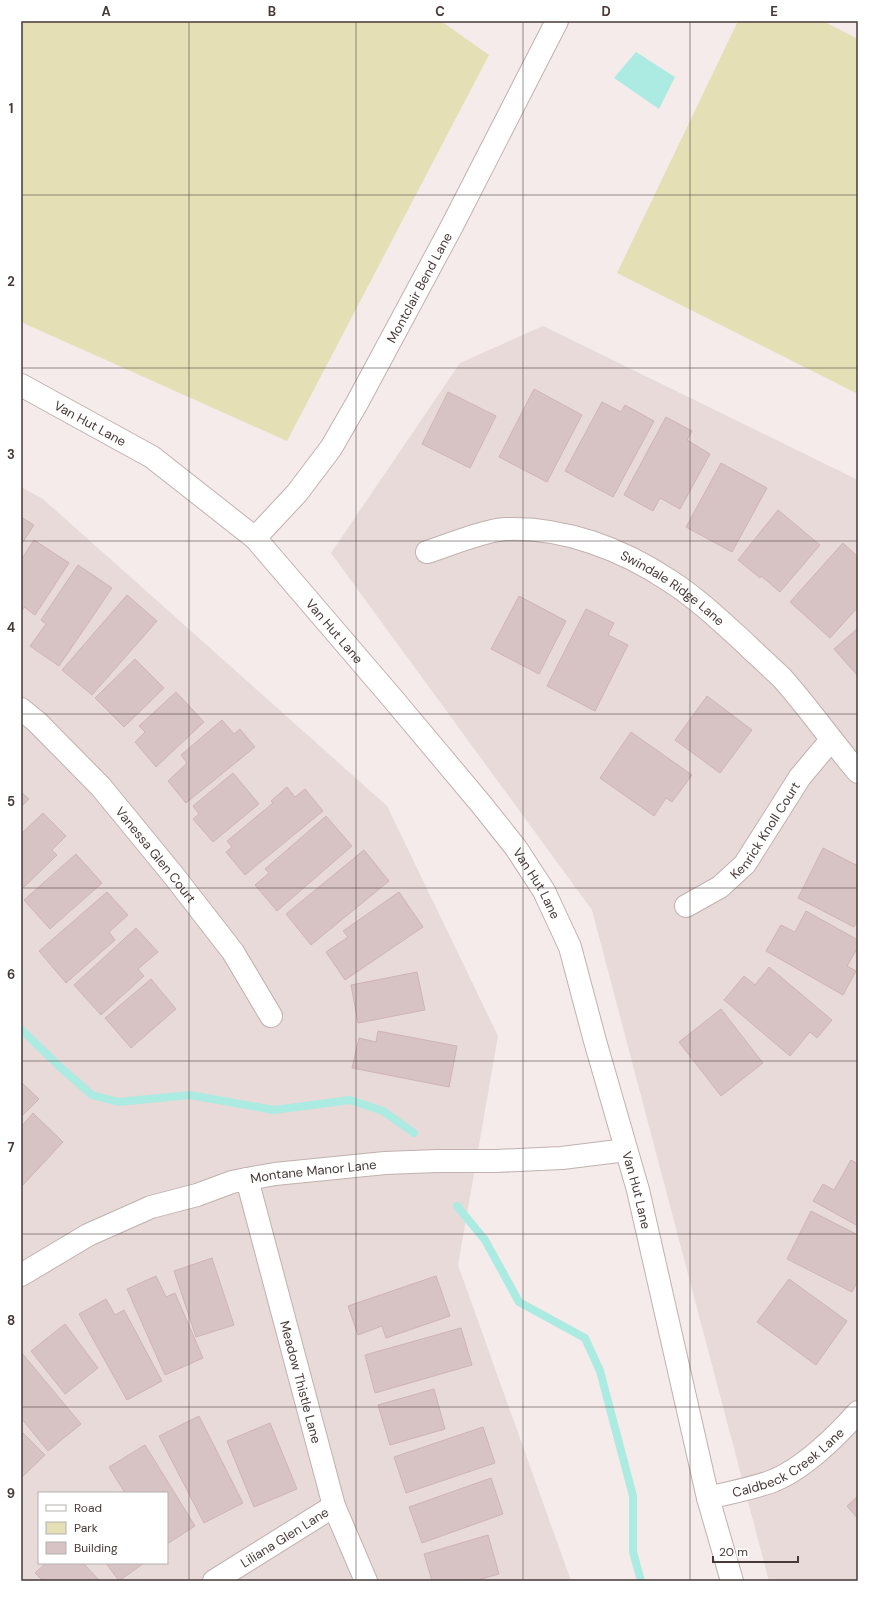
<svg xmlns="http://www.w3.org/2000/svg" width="879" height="1602" font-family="'DM Sans',sans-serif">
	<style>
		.residential { fill: #e7dad8; fill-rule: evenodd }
		.green { fill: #e5dfb6 }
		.water { fill: #abebe1 }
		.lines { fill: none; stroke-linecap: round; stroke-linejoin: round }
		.stream { stroke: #abebe1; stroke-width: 8 }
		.building { fill: #d7c3c3; stroke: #cfb4b3 }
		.minor-casing { stroke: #c1b1b0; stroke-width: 24 }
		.minor { stroke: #fff; stroke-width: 22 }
		.grid { fill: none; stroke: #473938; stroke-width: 1; stroke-opacity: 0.55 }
		.labels { text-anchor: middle; stroke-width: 4; stroke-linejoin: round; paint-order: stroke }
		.street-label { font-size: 13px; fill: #473938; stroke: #fff }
		.neatline { fill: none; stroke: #473938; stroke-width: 1.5 }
		.grid-label { font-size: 13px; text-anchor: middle; font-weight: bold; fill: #473938 }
	</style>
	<rect width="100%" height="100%" fill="#f4ebea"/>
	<path class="residential" d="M543,326L858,480V1581H769L592,910L331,553L460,363Z
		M21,487L43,499L387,806L498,1036L458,1265L571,1581H21ZM39,1493H167V1563H39Z"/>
	<path class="green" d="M21,21H441L489,55L287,441L21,322Z
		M738,21H823L858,39V394L617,273Z"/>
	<path class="water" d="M636,52L675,77L659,109L614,78Z"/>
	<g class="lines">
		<path class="stream" d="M21,1029L60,1067L92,1095L118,1102L190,1095L274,1110L350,1100L383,1111L414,1133
			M457,1206L485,1240L519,1302L585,1338L600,1371L633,1496V1552L641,1581"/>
	</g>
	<path class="building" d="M534,389L582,415L547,482L499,457Z
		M448,392L496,416L470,468L422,444Z
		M602,402L621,412L625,405L654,421L613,497L565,471Z
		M666,417L692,431L687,440L710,454L680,509L660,498L653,511L624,495Z
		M721,463L767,488L732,552L686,527Z
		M778,510L820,545L780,592L761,576L760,578L738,560Z
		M21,517L34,525L21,545Z
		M34,540L69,563L35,615L24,607L21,613V560Z
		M843,543L858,557V607L830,638L790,602Z
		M78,565L112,588L59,666L30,646L46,624L41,620Z
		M127,595L157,621L92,695L62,670Z
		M519,596L566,621L539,674L491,649Z
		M586,609L614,623L608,635L628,645L595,711L547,686Z
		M858,628V676L834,649Z
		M135,659L164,688L124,727L95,698Z
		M176,692L204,722L156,767L135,742L145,732L139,726Z
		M707,696L752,730L720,773L675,740Z
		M222,720L234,734L240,729L255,747L186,803L168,781L187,763L181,755Z
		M631,732L692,775L672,802L666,798L654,816L600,778Z
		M233,773L259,804L213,842L193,819L199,814L193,806Z
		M287,787L295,797L305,789L323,811L245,875L226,852L232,847L227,841L273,803L271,801Z
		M21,792L29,799L21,807Z
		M43,813L66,836L52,850L57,855L21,890V834Z
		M326,816L352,846L277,911L255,885L269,873L265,869Z
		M823,848L858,866V919L854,927L798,898Z
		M364,850L389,881L311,945L286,914Z
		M76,854L102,883L50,929L24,900Z
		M107,892L128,915L109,932L115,940L66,983L39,951Z
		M399,892L423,927L345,980L326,952L348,937L343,931Z
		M806,911L858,940V947L847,966L856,971L843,995L766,951L781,925L795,932Z
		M136,928L158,952L138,969L144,976L101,1015L74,985Z
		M769,967L832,1020L817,1038L810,1032L790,1056L724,1000L744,976L755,985Z
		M417,972L425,1010L358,1023L351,985Z
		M151,979L176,1009L131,1048L105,1018Z
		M721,1009L763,1063L721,1096L679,1042Z
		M378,1031L457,1046L449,1087L352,1068L359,1038L376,1042Z
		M21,1082L39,1099L21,1117Z
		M33,1113L63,1142L22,1186L21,1127Z
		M851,1160L858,1164V1226L813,1201L823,1184L834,1190Z
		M811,1211L858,1235V1281L852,1292L787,1259Z
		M212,1258L234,1325L196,1337L174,1271Z
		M156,1276L166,1297L175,1293L203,1358L165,1375L127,1289Z
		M436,1276L450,1316L386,1338L382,1326L358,1335L348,1306Z
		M789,1279L847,1321L816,1365L757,1322Z
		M106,1299L115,1315L124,1310L162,1381L127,1400L79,1314Z
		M65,1324L98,1368L65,1394L31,1351Z
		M461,1328L472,1365L375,1393L365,1355Z
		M21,1352L81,1424L48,1451L21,1418Z
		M434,1389L445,1429L390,1445L378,1405Z
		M199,1416L243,1503L204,1523L159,1436Z
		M270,1423L297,1489L254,1507L227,1441Z
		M483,1427L495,1463L406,1493L394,1457Z
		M21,1431L45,1455L21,1478Z
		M145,1445L195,1526L167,1544V1493H125L109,1467Z
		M491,1478L503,1514L422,1543L409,1507Z
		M858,1496V1519L847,1506Z
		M488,1535L499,1574L474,1581H432L424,1554Z
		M46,1563H83L100,1581H43L35,1573Z
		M106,1563H144L119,1581Z"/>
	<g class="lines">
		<defs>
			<g id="minor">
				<path id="s1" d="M21,385L152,457L255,538L393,699L481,804L516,848L544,891L570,947L595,1041L638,1190L708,1498L732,1581"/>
				<path id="s2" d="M255,538L297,493L331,448L357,403L452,226L557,21"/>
				<path id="s3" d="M427,552C449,545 485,530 506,529C564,527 622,549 670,581C698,599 723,623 747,645C758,656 771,667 782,678C809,708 832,742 858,772"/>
				<path id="s4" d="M21,709L37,722L101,787L174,876L233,952L271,1016"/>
				<path id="s5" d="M686,906L720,887L745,864L800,777L831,740"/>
				<path id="s6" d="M247,1179L334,1506L366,1581"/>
				<path id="s7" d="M21,1275L88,1235L151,1207L197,1195L232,1182L247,1179L275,1174L385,1163L437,1161H496L562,1158L626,1150"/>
				<path id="s8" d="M708,1498C728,1493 750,1489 770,1482C801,1471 836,1437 858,1412"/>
				<path id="s9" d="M214,1581L334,1506"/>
			</g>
		</defs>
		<use href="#minor" class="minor-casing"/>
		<use href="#minor" class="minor"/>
	</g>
	<path class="grid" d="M189,21V1581M356,21V1581M523,21V1581M690,21V1581M21,195H858M21,368H858M21,541H858M21,714H858M21,888H858M21,1061H858M21,1234H858M21,1407H858"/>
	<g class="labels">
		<g class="street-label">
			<text dy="5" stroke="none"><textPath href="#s2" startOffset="301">Montclair Bend Lane</textPath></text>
			<text dy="5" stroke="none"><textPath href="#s1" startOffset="79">Van Hut Lane</textPath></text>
			<text dy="5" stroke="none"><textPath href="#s3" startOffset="263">Swindale Ridge Lane</textPath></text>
			<text dy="5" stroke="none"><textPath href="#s1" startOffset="403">Van Hut Lane</textPath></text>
			<text dy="5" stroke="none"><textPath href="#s5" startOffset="112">Kenrick Knoll Court</textPath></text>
			<text dy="5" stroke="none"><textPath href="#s4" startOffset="199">Vanessa Glen Court</textPath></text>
			<text dy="5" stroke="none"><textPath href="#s1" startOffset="727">Van Hut Lane</textPath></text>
			<text dy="5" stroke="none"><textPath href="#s7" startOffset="314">Montane Manor Lane</textPath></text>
			<text dy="5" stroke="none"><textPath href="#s1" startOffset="1051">Van Hut Lane</textPath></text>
			<text dy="5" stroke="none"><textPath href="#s6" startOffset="210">Meadow Thistle Lane</textPath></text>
			<text dy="5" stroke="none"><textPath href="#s8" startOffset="89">Caldbeck Creek Lane</textPath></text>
			<text dy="5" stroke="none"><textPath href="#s9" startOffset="83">Liliana Glen Lane</textPath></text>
		</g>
	</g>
	<rect width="879" height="1602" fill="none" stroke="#ffffff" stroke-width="44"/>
	<rect x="38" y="1492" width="130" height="72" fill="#ffffff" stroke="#b5b0af"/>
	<rect x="46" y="1505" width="20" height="6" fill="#ffffff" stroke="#b5b0af"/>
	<text x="74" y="1512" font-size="12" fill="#473938">Road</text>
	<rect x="46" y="1522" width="20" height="12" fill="#e5dfb6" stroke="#b5b0af"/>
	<text x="74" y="1532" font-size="12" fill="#473938">Park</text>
	<rect x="46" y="1542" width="20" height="12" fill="#d7c3c3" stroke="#b5b0af"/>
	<text x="74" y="1552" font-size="12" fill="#473938">Building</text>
	<path d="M713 1556v6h85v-6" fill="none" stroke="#473938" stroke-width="2"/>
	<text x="719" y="1556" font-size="12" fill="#473938" stroke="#ffffff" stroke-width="3" paint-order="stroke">20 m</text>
	<rect x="22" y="22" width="835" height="1558" class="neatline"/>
	<g class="grid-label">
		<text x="106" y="16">A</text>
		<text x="272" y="16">B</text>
		<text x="440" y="16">C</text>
		<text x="606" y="16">D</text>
		<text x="774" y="16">E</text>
		<text x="11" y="113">1</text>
		<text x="11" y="286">2</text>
		<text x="11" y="459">3</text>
		<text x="11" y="632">4</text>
		<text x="11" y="806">5</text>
		<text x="11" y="979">6</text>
		<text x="11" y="1152">7</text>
		<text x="11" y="1325">8</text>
		<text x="11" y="1498">9</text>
	</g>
</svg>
